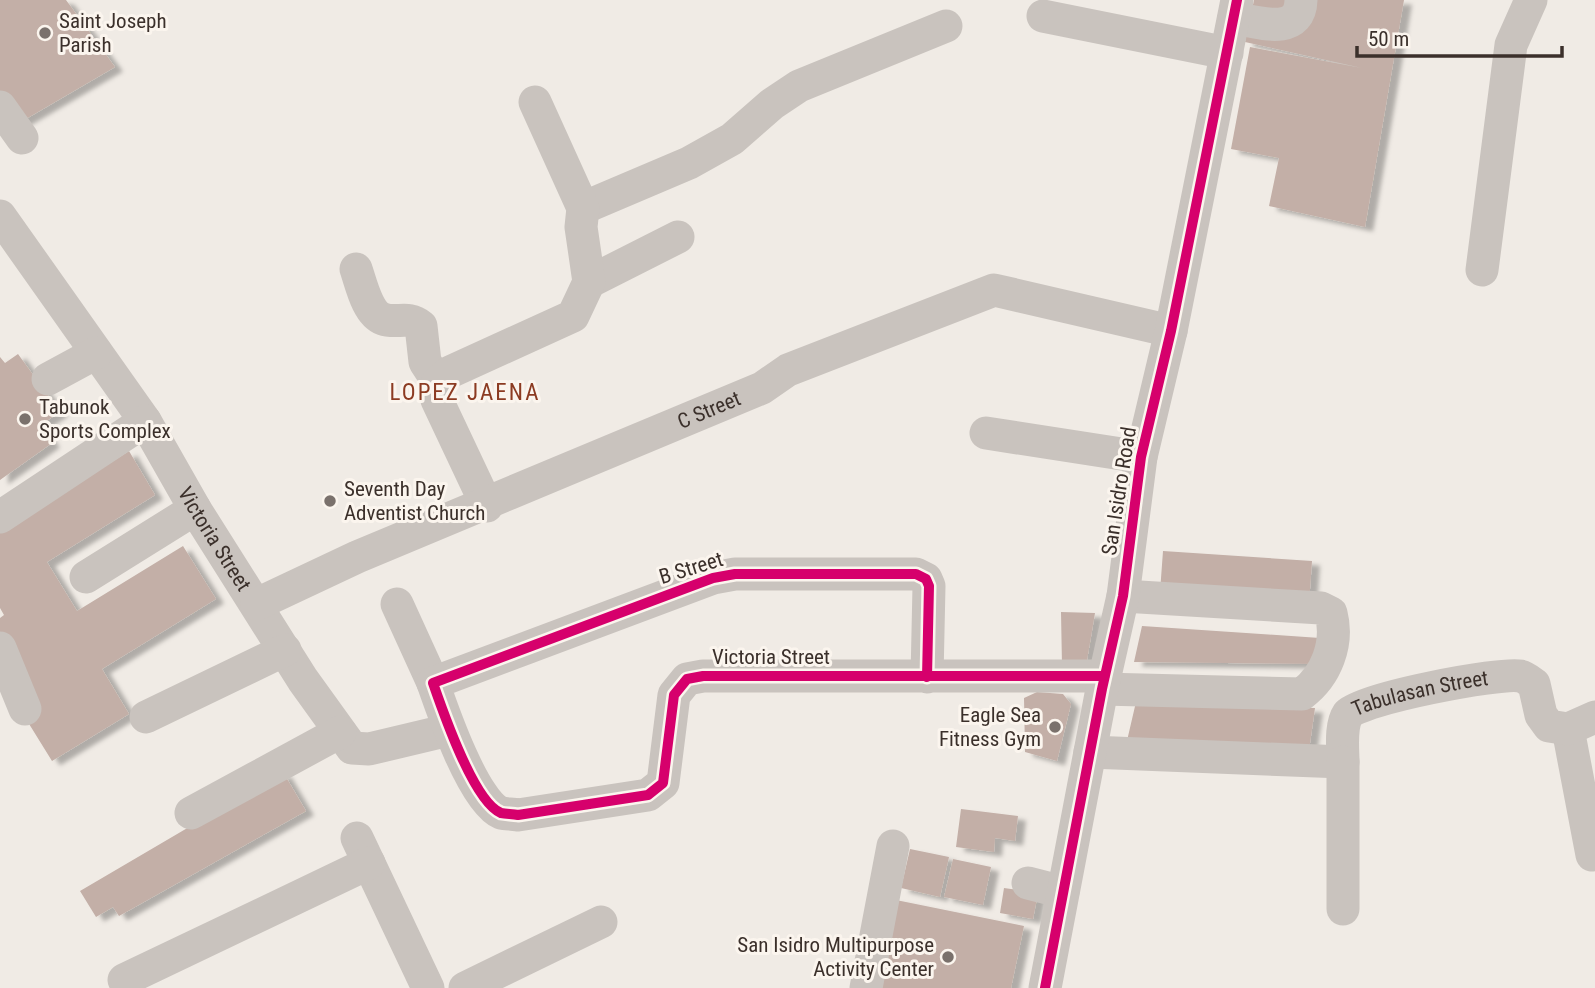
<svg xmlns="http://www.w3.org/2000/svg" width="1595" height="988" font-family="'Roboto Condensed',sans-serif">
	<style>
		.building { fill: #c3afa7; filter: url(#shadow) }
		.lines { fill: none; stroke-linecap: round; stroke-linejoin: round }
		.minor { stroke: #c9c3be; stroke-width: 33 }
		.cycleway-casing { stroke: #fbf5ee; stroke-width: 15 }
		.cycleway { stroke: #d6006c; stroke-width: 10 }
		.poi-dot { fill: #7a716c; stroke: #fbf5ee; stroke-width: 2.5 }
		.labels { text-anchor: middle; stroke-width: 6; stroke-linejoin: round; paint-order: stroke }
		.poi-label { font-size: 21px; fill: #3b302b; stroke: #fbf5ee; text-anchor: start }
		.street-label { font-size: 21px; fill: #3b302b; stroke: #fbf5ee }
		.neighbourhood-label { font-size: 23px; letter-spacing: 2px; fill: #8c3b22; stroke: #fbf5ee }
	</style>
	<defs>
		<filter id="shadow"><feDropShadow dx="8" dy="4.5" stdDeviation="2" flood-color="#0004"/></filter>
	</defs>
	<rect width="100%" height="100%" fill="#f0ebe5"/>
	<path class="building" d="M0,0H66L115,67L19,123L0,95Z
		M1254,0H1404L1365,227L1269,206L1279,158L1231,149L1250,47L1362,68L1245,42Z
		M18,354L60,412L39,426L52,443L0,480V357L5,363Z
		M129,451L155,495L47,562L77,611L183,546L216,599L102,669L129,714L52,761L26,719L0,636V618L4,615L0,608V533Z
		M1163,551L1312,561L1309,603L1160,592Z
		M1061,612L1095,613L1086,666H1062Z
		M1142,626L1320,638L1318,664L1134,662Z
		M1037,692L1063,694L1071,704L1057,761L1025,752L1024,698Z
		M1136,702L1315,708L1309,750L1126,745Z
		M283,772L306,811L119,916L113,907L96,917L80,891Z
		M961,809L1018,816L1015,841L995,838L994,852L956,847Z
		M910,849L949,857L940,897L901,888Z
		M953,859L991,867L983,905L944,897Z
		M1004,888L1038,893L1033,919L1000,913Z
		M891,899L1024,926L1011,988H873Z"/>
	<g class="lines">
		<g class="minor">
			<path d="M1043,16L1227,53"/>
			<path d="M1234,18C1258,22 1300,37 1301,0"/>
			<path d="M0,107L22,138"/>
			<path d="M583,208L689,163L732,139L772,104L799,86L946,26"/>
			<path id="s1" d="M0,216L145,421L195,509L303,680L352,748L369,749L449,730"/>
			<path d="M356,269C361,283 367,313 383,319C397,324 408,315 421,326L425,362L438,382"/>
			<path d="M1482,270L1511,45L1531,0"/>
			<path d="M589,282L678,237"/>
			<path d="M48,379L96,353"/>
			<path d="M986,433L1141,457"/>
			<path d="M487,506L437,400L438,382L450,372L573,316L589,282L581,227L583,208L535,102"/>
			<path d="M0,517L145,421"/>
			<path d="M86,577L195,509"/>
			<path id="s2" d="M257,604L357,557L762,388L788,370L994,290L1171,331"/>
			<path d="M397,604L433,683"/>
			<path d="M0,648L25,709"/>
			<path d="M927,677L929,586L926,579L916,574H735L713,578L433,683C443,712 474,802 501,813C506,814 513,814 518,815L648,795L663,783L674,695L687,679L703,676H1105"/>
			<path d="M1102,689L1302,694C1326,676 1339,644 1331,613L1321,608L1123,596"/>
			<path d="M146,717L285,650"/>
			<path d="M1568,729L1592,855"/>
			<path id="s3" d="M1090,752L1343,762C1343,749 1340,726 1348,714C1359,699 1500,672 1520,676C1525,677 1530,681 1534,684L1541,715L1549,726L1568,729L1595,717"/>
			<path d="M1343,762V909"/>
			<path d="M191,813L340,732"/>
			<path d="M357,838L428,988"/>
			<path d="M1028,883L1063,892"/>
			<path d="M124,980L369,863"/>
			<path d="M465,988L601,922"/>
			<path d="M866,988L893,846"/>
			<path d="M1045,988L1102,689L1123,596L1141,457L1171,331L1237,0"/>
		</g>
		<defs>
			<path id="cycleway" d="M927,677L929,586L926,579L916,574H735L713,578L433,683C443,712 474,802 501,813C506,814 513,814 518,815L648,795L663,783L674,695L687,679L703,676H1105
				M1045,988L1102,689L1123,596L1141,457L1171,331L1237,0"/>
		</defs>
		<use href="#cycleway" class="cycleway-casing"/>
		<use href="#cycleway" class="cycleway"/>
	</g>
	<g class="poi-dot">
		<circle cx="45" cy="33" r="7"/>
		<circle cx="25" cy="419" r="7"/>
		<circle cx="330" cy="501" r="7"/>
		<circle cx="1055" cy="727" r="7"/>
		<circle cx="948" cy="957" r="7"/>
	</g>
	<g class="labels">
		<g class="poi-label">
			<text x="59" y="28">Saint Joseph<tspan x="59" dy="24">Parish</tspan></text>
			<text x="39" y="414">Tabunok<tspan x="39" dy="24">Sports Complex</tspan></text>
			<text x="344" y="496">Seventh Day<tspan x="344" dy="24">Adventist Church</tspan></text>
			<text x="1041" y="722" text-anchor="end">Eagle Sea<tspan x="1041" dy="24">Fitness Gym</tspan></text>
			<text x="934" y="952" text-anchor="end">San Isidro Multipurpose<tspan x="934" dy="24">Activity Center</tspan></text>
		</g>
		<g class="street-label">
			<text dy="7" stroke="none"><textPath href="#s2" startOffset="492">C Street</textPath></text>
			<text transform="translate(1119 491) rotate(-81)" y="7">San Isidro Road</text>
			<text dy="7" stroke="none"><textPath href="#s1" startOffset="388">Victoria Street</textPath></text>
			<text transform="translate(691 568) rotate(-17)" y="7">B Street</text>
			<text x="771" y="664">Victoria Street</text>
			<text dy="7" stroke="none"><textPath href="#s3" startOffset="378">Tabulasan Street</textPath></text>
		</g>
		<g class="neighbourhood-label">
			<text x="465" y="400">LOPEZ JAENA</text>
		</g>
	</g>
	<path d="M1357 46v10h205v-10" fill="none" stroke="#3b302b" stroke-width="3.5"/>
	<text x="1368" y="46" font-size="21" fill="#3b302b" stroke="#fbf5ee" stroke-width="5" paint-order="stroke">50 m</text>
</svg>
